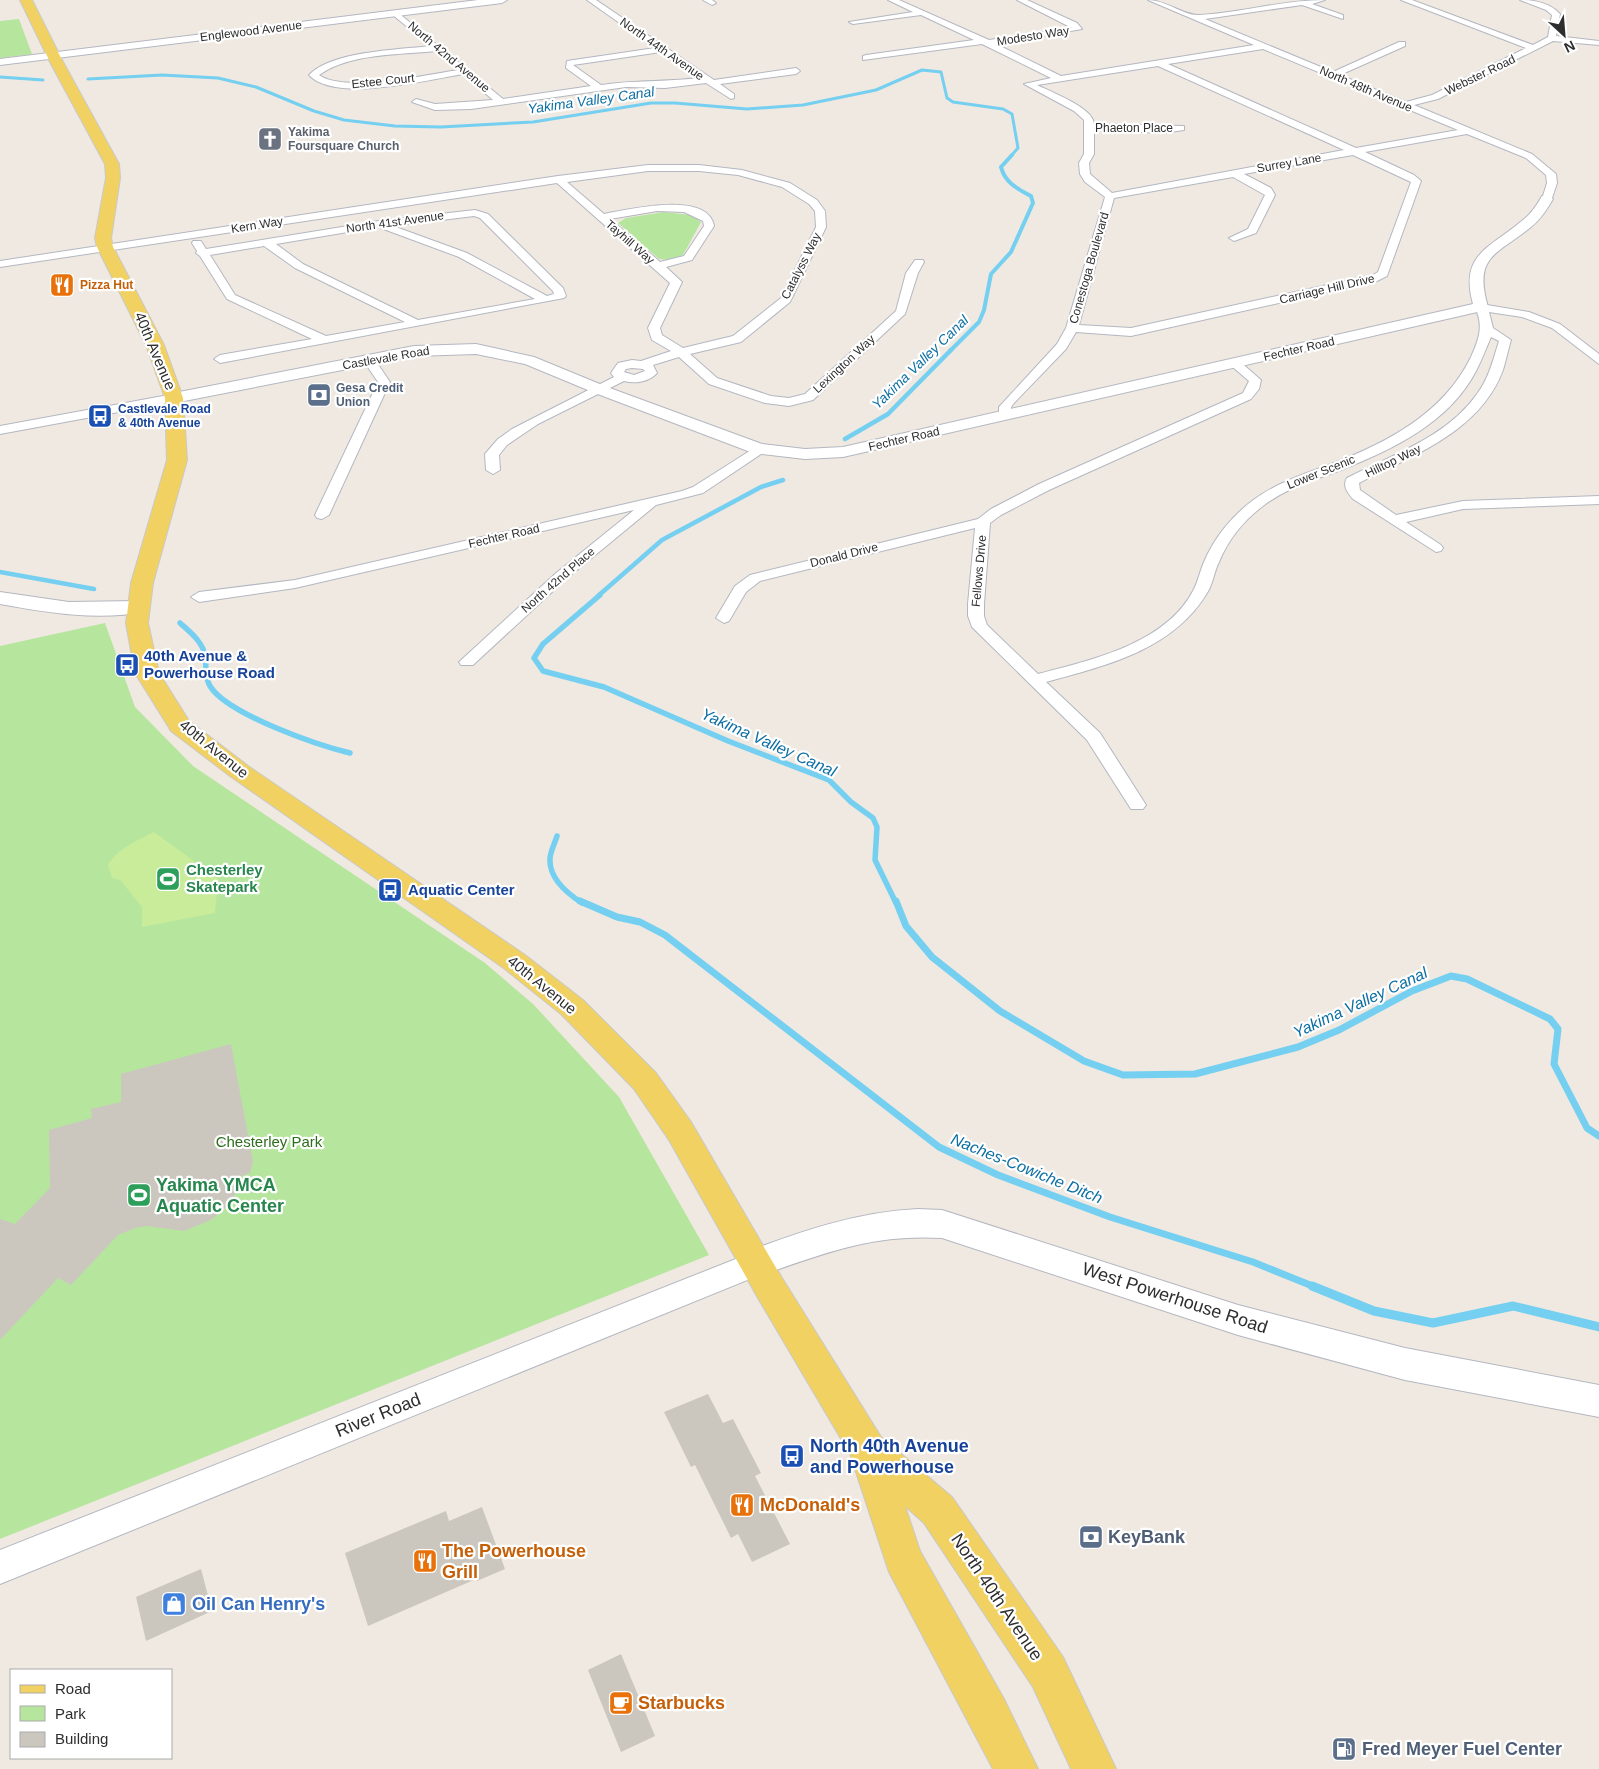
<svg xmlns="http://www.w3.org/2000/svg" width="1599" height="1769" font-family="Arial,sans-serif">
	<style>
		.green { fill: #b6e59e }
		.pitch { fill: #c9ec9a }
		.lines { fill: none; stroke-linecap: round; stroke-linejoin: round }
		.stream-far5 { stroke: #75cff0; stroke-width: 3 }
		.stream-far4 { stroke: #75cff0; stroke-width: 4 }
		.stream-far3 { stroke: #75cff0; stroke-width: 4.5 }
		.stream-far2 { stroke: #75cff0; stroke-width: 5.5 }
		.stream-far1 { stroke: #75cff0; stroke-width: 7 }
		.stream { stroke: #75cff0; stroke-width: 9 }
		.building { fill: #cbc7bf }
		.minor-casing { stroke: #b4b7c1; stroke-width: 2 }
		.tertiary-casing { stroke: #b4b7c1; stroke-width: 2 }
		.secondary-casing { stroke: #b4b7c1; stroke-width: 2 }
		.primary-casing { stroke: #c9c9c9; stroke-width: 2 }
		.minor { fill: #fff; fill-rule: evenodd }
		.tertiary { fill: #fff; fill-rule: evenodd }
		.secondary { fill: #fff; fill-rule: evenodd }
		.primary { fill: #f2d163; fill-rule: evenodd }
		.labels { text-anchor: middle; stroke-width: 4.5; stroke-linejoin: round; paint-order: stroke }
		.far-street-label { font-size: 12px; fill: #2e2e2e; stroke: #fff }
		.far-worship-label { font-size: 12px; font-weight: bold; fill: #5b616d; stroke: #fff; text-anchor: start }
		.far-food-label { font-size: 12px; font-weight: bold; fill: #c56008; stroke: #fff; text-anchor: start }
		.far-service-label { font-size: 12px; font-weight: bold; fill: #4e5e75; stroke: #fff; text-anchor: start }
		.far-transit-label { font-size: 12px; font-weight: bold; fill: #164399; stroke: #fff; text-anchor: start }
		.far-water-label { font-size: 14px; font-style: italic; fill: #0d6fa3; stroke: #fff }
		.street-label { font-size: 15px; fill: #2e2e2e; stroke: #fff }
		.transit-label { font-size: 15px; font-weight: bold; fill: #164399; stroke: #fff; text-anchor: start }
		.leisure-label { font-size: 15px; font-weight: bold; fill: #27864d; stroke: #fff; text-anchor: start }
		.park-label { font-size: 15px; fill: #2c6e1b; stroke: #fff }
		.water-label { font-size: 16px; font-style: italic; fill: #0d6fa3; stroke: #fff }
		.near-leisure-label { font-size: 18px; font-weight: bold; fill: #27864d; stroke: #fff; text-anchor: start }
		.near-street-label { font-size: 18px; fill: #2e2e2e; stroke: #fff }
		.near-transit-label { font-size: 18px; font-weight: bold; fill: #164399; stroke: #fff; text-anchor: start }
		.near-food-label { font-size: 18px; font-weight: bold; fill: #c56008; stroke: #fff; text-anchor: start }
		.near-service-label { font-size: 18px; font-weight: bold; fill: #4e5e75; stroke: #fff; text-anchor: start }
		.near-shop-label { font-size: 18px; font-weight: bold; fill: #366cbe; stroke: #fff; text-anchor: start }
	</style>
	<rect width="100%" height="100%" fill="#efe9e1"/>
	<path class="green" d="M19,19L32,54L0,58V21Z
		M664,212L691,215L701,222L683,255L670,260L659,259L618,223L626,218Z
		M105,623L135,707L193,766L485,963L533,1004L619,1097L709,1255L0,1539V646Z"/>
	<path class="pitch" d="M154,832L216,877L222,884L217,892L215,913L142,927V907L120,880L112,878L108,865C117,849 138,840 154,832Z"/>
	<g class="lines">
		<path class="stream-far5" d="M0,77L43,80
			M88,79L162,75L218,78L256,87L314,111L344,120L395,126L441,127L533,122L651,103H675L747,109L803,105L876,90L922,70L941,72L947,98L953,102L1003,109L1012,114L1018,148L1011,156"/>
		<path class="stream-far4" d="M950,351L979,322L984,310L991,274L1011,252L1033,203L1031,196C1018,189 1005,183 1001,167L1012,155"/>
		<path class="stream-far3" d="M845,439L888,414L951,350
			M0,572L94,589
			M598,596L662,540L761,487L783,480"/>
		<path class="stream-far2" d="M600,595L543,644L534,658L543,671L604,687L728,741L829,780L851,802L873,818L877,827L875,860L896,903
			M180,623C190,632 203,642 205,656C207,667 204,676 210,686C227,714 317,745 350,753
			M557,836C555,843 550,852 550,859C549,878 568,894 582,903"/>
		<path class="stream-far1" d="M580,901L617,917L640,922L665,935L939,1147L998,1175L1110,1217L1253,1262L1315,1287
			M896,901L906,926L932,957L1000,1011L1084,1061L1123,1075L1195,1074L1298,1047L1339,1030L1412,991L1451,976L1467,979L1550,1019L1558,1029L1554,1064L1587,1128L1599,1136"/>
		<path class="stream" d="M1312,1286L1374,1311L1433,1323L1513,1306L1599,1327"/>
	</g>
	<path class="building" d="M231,1044L253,1162L250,1173L236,1178L237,1188L232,1202L211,1220L184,1231L147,1226L135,1228L118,1235L71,1285L58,1278L0,1340V1219L15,1224L50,1188L49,1130L92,1118L91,1109L121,1102V1074Z
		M708,1394L723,1423L733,1419L761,1473L755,1476L790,1544L752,1562L738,1534L731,1538L695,1465L691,1467L664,1412Z
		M482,1507L505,1569L477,1581L476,1579L368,1626L345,1553L446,1511L449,1521Z
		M201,1569L212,1611L146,1641L136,1597Z
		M621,1654L655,1736L621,1752L588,1670Z"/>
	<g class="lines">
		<defs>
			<path id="minor" d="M587,0H596L714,80L796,68L800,71L796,74L720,84L734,94V98L731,99L706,83L665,88L626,87L471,109L435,110L412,102L416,99L435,104L493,100L463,74C428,80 335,103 309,75C332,51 398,50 430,46L393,15L392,13L396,11L503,99L591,86L566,68L567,61L655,48ZM436,51L458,70C426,75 344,93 319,75C350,53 399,55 436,51ZM661,52L699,78C666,82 633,80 601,85L573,65Z
				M703,0H712L716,3L712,5Z
				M888,0H899L989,40L1072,28L1017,0H1027L1077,23L1082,29L996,44L1061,76L1254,45L1148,0C1166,0 1184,16 1199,15C1241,13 1282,0 1325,0L1312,4L1343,15V19L1302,5L1205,19L1333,72L1399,42H1405V46L1340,75L1406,102L1432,95L1526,48L1401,0H1412L1533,45L1548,37L1552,15L1546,10L1520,0C1535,0 1550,3 1560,14L1556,36L1599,41V45L1553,41L1438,99L1414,105L1532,154L1556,174L1557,183L1551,201L1542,199L1547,183L1546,175L1526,158L1467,134L1365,152L1414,175L1421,181L1387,276L1377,281L1131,336L1076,332L1066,349L1014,403L1011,407V415L1005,419L999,415V407L1057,344L1066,328L1105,197L1085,182L1080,174L1079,163L1084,154V120L1074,111L1024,84L1051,78L982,44L863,60V56L866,55L974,40L921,15L853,24L849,22L913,12ZM1263,49L1458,130L1356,148L1168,64ZM1158,66L1344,150L1112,193L1090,174L1089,163L1094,154V130L1162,133L1184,130V126L1094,124C1094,108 1051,92 1037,85ZM1353,155L1411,182L1378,272L1373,275L1131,328L1079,325L1114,198L1233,177L1265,195L1248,229L1229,238L1234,241L1256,233L1275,195L1271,188L1244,174Z
				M648,165H699L742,170L790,183L817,200L825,211L826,227L790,302L741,342L690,354L717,378L771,396L789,398L805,394L896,311L906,273L915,260H923L924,262L918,273L905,314L813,400L789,406L765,403L709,384L679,357L653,365L657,373C649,382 635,384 624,381L538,424L507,445L499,455L500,470L493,474L486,470L485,454L498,439L512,429L614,377L611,373L618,363L632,360L641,361L671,351L652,340L648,328L670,283L557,183L0,267V261L558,176ZM648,171H699L738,175L782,187L809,204L815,211L816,227L781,298L733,336L683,348L662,335L660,328L682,282L666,267L692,260L714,226C708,190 627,210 604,214L567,182ZM657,211L684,212L703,221L704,226L684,256L660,262L610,219ZM632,368L643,369L645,371L634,375L624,372L626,369Z
				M475,210L488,214L563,288L566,296L564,298L220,363L214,359L220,355L312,339L227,299L200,256L196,253L197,251L192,243L193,241H201L206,249L379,221ZM474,216L480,218L553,291L554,294L547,296L467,253L393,226ZM378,227L459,257L535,299L418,320L303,264L276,244ZM264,246L295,268L405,322L326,336L235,295L210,255Z
				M1481,304L1529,312L1560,324L1599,354V364L1552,328L1522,317L1489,312L1493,328L1511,340C1508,350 1506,360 1503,370C1480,432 1413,455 1359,483L1360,490L1396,515L1463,501L1599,496V504L1463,509L1406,522L1441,545L1443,548L1441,551L1436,552L1353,499C1348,493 1342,486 1347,478C1392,455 1447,437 1477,394C1489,378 1493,360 1499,341L1491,337C1486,348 1482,360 1476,371C1450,422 1392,450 1341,470C1314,480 1286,488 1263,506C1244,520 1228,540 1219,562C1214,572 1213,584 1207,593C1173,650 1105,666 1046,682L1100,733L1146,805L1143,809H1131L1087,740L972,627L968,616V604L975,528L760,581L746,592L729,621L724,623L716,618L735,586L750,575L978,519L991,509L1039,484L1243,393L1249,381L1228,363L1234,359L1238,360L1261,380L1259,389L1251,399L1049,490L1001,515L990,523L984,604V616L987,625L1038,674C1091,660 1165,644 1193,591C1198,582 1200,571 1204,562C1214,538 1232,516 1252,501C1276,483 1304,474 1331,464C1387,443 1444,413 1471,357C1479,339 1484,326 1475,307Z
				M369,356L373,357L390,382L329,515L322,519L317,518L315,515L378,382L363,360Z
				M174,394L180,398L178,401L0,434V426Z
				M759,445L764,446L766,449L764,452L703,493L656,505L565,580L473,665H461L459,662L555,574L634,510L295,588L199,602L191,597L199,592L295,580L682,491L693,487Z"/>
			<path id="tertiary" d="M478,0H507L502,3L0,65V59Z
				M1547,195L1553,199C1547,209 1541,219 1531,227C1497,255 1473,255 1488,307L1486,310L843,457L805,459L753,453L595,393L525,364L476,354L414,356L174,403L166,398L174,393L414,346L476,344L534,357L607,387L762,444L805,449L843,447L1473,304C1459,254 1490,248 1523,220C1531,214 1537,205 1542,196Z
				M0,592L69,602L138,601L145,603L148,607L145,611C101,622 44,612 0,604Z
				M756,1251L767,1254L771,1263L767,1272L0,1584V1550Z"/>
			<path id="secondary" d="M918,1209L942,1210L1238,1305L1405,1348L1599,1385V1417L1405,1380L1238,1335L942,1238C869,1234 823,1254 756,1277L744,1273L739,1263L744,1253C801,1231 857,1212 918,1209Z"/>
			<path id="primary" d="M20,0H32L63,62L119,164L120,178L111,238L113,247L164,345L183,398L187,460L153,583L148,623L159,673L189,721L248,766L525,955L583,1000L656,1073L691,1122L782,1278L881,1437L952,1497L1063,1657L1116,1769H1071L1033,1687L924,1523L905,1506L920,1551L1004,1699L1038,1769H993L889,1572L850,1454L758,1298L669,1140L634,1089L561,1014L505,969L230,776L171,731L168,726L135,673L126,623L131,583L167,460L165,398L146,345L97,247L95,238L106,178L105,164L50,62Z"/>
		</defs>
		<use href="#minor" class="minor-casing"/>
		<use href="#tertiary" class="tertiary-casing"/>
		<use href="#secondary" class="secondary-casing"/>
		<use href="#primary" class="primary-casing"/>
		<use href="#minor" class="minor"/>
		<use href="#tertiary" class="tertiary"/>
		<use href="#secondary" class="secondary"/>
		<use href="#primary" class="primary"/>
	</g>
	<defs>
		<symbol id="church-square" viewBox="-11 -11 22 22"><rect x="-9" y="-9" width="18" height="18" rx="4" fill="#6b7280" stroke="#fff"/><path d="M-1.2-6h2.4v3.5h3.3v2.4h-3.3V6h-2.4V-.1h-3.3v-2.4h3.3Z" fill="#fff"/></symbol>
		<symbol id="restaurant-square" viewBox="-11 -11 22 22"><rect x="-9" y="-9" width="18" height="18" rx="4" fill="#e8710a" stroke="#fff"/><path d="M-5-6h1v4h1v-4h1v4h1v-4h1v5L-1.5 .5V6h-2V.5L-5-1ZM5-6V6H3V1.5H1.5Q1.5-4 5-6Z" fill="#fff"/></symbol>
		<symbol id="bank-square" viewBox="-11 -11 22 22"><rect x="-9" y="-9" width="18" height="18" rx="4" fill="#5c6f8a" stroke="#fff"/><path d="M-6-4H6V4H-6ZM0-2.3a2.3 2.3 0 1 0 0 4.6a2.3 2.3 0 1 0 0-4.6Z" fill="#fff"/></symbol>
		<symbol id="bus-square" viewBox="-11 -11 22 22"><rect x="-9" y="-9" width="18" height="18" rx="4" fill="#1a4fb4" stroke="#fff"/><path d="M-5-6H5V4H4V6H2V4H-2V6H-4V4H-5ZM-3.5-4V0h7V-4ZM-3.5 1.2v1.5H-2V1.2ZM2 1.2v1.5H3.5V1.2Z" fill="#fff"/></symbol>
		<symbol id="stadium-square" viewBox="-11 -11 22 22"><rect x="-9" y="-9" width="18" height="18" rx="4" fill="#2e9e5b" stroke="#fff"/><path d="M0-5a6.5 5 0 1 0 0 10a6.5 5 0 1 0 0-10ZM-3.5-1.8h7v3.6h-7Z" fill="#fff"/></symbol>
		<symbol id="shop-square" viewBox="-11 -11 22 22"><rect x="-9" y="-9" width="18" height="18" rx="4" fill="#3f7fe0" stroke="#fff"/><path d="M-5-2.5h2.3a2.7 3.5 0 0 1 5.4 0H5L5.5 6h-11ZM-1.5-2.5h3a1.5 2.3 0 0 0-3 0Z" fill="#fff"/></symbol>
		<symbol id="cafe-square" viewBox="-11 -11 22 22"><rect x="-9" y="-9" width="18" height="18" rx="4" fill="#e8710a" stroke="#fff"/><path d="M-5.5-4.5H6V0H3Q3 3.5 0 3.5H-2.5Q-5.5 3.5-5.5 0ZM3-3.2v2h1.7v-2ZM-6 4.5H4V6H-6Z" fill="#fff"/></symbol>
		<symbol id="fuel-square" viewBox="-11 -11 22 22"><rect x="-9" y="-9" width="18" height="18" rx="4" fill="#5c6f8a" stroke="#fff"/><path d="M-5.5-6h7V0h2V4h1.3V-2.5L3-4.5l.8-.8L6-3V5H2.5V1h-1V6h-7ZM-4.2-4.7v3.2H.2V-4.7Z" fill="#fff"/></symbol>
	</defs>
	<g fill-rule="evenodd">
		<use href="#church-square" x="256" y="125" width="28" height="28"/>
		<use href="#restaurant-square" x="48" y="271" width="28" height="28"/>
		<use href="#bank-square" x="305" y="381" width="28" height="28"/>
		<use href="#bus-square" x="86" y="402" width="28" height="28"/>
		<use href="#bus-square" x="113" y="651" width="28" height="28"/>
		<use href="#stadium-square" x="154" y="865" width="28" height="28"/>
		<use href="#bus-square" x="376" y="876" width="28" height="28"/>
		<use href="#stadium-square" x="125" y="1181" width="28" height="28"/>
		<use href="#bus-square" x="778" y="1442" width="28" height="28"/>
		<use href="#restaurant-square" x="728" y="1491" width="28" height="28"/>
		<use href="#bank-square" x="1077" y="1523" width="28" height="28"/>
		<use href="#restaurant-square" x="411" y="1547" width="28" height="28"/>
		<use href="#shop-square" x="160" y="1590" width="28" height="28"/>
		<use href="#cafe-square" x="607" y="1689" width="28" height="28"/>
		<use href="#fuel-square" x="1330" y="1735" width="28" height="28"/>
	</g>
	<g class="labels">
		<g class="far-street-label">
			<text transform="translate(251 31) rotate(-7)" y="4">Englewood Avenue</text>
			<text transform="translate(1033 36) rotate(-9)" y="4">Modesto Way</text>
			<text transform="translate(662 49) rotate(35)" y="4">North 44th Avenue</text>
			<text transform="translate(449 57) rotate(40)" y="4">North 42nd Avenue</text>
			<text transform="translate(1480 75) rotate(-26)" y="4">Webster Road</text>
			<text transform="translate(383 81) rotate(-6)" y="4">Estee Court</text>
			<text transform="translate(1366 89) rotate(23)" y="4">North 48th Avenue</text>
			<text x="1134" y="132">Phaeton Place</text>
			<text transform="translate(1289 163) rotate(-10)" y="4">Surrey Lane</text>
			<text transform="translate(395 222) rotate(-8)" y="4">North 41st Avenue</text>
			<text transform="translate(257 225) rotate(-9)" y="4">Kern Way</text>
			<text transform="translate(630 242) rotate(41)" y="4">Tayhill Way</text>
			<text transform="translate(801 266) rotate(-63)" y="4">Catalyss Way</text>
			<text transform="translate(1089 268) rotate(-74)" y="4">Conestoga Boulevard</text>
			<text transform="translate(1327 289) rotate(-13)" y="4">Carriage Hill Drive</text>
			<text transform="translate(1299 349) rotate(-13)" y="4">Fechter Road</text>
			<text transform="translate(386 358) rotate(-10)" y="4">Castlevale Road</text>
			<text transform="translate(844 364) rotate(-43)" y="4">Lexington Way</text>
			<text transform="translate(904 439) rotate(-13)" y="4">Fechter Road</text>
			<text transform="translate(1393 461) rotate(-26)" y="4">Hilltop Way</text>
			<text transform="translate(1321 472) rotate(-22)" y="4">Lower Scenic</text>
			<text transform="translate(504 536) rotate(-13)" y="4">Fechter Road</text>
			<text transform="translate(844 555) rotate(-14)" y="4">Donald Drive</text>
			<text transform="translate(979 571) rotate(-85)" y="4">Fellows Drive</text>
			<text transform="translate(558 580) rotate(-41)" y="4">North 42nd Place</text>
		</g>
		<g class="far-worship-label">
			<text x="288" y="136">Yakima<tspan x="288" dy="14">Foursquare Church</tspan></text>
		</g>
		<g class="far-food-label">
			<text x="80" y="289">Pizza Hut</text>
		</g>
		<g class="far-service-label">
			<text x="336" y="392">Gesa Credit<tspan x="336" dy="14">Union</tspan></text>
		</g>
		<g class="far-transit-label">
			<text x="118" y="413">Castlevale Road<tspan x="118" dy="14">&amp; 40th Avenue</tspan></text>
		</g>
		<g class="far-water-label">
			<text transform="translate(591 100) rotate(-8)" y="5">Yakima Valley Canal</text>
			<text transform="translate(920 362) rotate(-44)" y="5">Yakima Valley Canal</text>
		</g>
		<g class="street-label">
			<text transform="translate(155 351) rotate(67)" y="5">40th Avenue</text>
			<text transform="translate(214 749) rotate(39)" y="5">40th Avenue</text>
			<text transform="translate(542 985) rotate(39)" y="5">40th Avenue</text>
		</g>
		<g class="transit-label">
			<text x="144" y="661">40th Avenue &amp;<tspan x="144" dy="17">Powerhouse Road</tspan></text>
			<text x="408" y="895">Aquatic Center</text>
		</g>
		<g class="leisure-label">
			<text x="186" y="875">Chesterley<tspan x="186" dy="17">Skatepark</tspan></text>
		</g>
		<g class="park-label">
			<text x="269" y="1147">Chesterley Park</text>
		</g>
		<g class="water-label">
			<text transform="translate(769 742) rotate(24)" y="6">Yakima Valley Canal</text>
			<text transform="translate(1360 1002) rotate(-25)" y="6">Yakima Valley Canal</text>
			<text transform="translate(1027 1168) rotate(22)" y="6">Naches-Cowiche Ditch</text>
		</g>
		<g class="near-leisure-label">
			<text x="156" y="1191">Yakima YMCA<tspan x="156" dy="21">Aquatic Center</tspan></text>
		</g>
		<g class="near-street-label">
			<text transform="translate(1175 1298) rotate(18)" y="6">West Powerhouse Road</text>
			<text transform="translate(378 1415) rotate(-22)" y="6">River Road</text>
			<text transform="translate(997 1597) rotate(56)" y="6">North 40th Avenue</text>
		</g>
		<g class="near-transit-label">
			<text x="810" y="1452">North 40th Avenue<tspan x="810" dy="21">and Powerhouse</tspan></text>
		</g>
		<g class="near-food-label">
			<text x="760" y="1511">McDonald's</text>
			<text x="442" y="1557">The Powerhouse<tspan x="442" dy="21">Grill</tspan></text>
			<text x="638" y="1709">Starbucks</text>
		</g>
		<g class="near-service-label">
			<text x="1108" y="1543">KeyBank</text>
			<text x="1362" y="1755">Fred Meyer Fuel Center</text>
		</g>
		<g class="near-shop-label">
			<text x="192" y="1610">Oil Can Henry's</text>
		</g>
	</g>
	<rect x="10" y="1669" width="162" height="90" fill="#ffffff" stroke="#ababab"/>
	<rect x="20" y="1685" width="25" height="8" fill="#f2d163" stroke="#ababab"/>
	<text x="55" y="1694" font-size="15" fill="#2e2e2e">Road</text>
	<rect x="20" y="1706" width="25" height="15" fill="#b6e59e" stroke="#ababab"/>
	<text x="55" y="1719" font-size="15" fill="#2e2e2e">Park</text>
	<rect x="20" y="1732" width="25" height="15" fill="#cbc7bf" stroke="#ababab"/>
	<text x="55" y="1744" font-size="15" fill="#2e2e2e">Building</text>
	<g transform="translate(1564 35) rotate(154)" stroke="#ffffff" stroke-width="4" paint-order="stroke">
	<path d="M0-4L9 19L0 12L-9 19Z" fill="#2e2e2e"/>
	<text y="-8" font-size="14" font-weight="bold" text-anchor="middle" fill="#2e2e2e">N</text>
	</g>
</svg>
